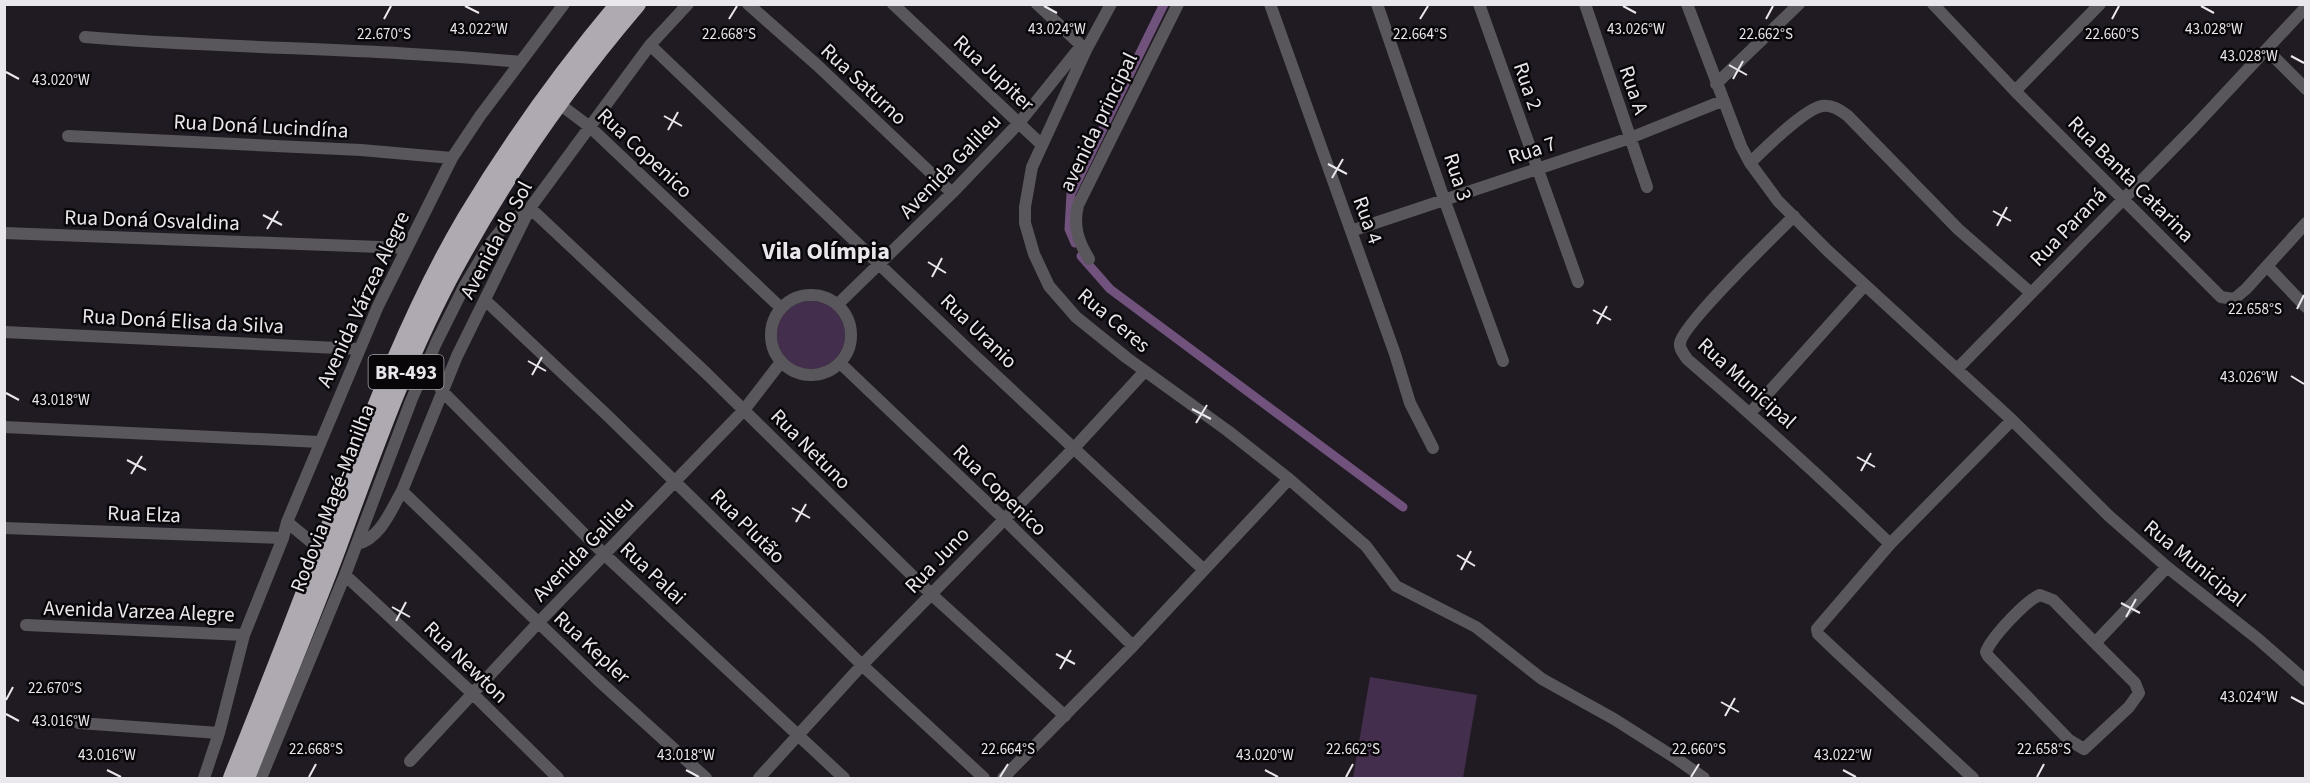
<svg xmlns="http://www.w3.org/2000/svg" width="2310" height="783" font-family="'Source Sans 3',sans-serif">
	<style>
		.green { fill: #442e4e }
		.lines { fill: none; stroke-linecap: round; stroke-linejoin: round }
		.canal { stroke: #70527d; stroke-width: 9 }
		.minor { stroke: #59575b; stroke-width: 12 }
		.highway { stroke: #afa9b2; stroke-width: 18 }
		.ticks { fill: none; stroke: #eae7ec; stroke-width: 2 }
		.labels { text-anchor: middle; stroke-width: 5; stroke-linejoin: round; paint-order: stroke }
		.shield { fill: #080609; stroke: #a6a4a8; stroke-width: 1.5 }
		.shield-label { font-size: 20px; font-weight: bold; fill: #eae7ec }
		.street-label { font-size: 21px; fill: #eae7ec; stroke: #080609 }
		.quarter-label { font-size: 24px; font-weight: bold; fill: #eae7ec; stroke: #080609 }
		.ticks-label { font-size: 15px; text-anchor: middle; fill: #eae7ec; stroke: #080609; stroke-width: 5; stroke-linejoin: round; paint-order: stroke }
	</style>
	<rect width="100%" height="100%" fill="#201b22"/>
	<path class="green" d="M777 335a34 34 0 1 1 68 0a34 34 0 1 1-68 0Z
		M1370,677L1477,695L1463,778H1353Z"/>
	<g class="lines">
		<path class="canal" d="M1075,243L1069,229L1071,194L1164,4
			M1081,256L1110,289L1403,507"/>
		<path class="minor" d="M748,4L817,65L952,193
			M893,4L1042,145
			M1037,4L1086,50
			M1111,4L1086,50L1032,167L1025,207V223L1034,254L1049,286L1076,317L1127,358L1228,431L1289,479L1366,546L1396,586L1476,627L1542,679L1614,719L1677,759L1704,778
			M1270,4L1395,354L1410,403L1433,448
			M1377,4L1444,199L1503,361
			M1479,4L1578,282
			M1585,4L1647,187
			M1687,4L1741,146L1750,163L1778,201L1828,251L2012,420L2109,516L2167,567L2258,639L2306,681
			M1933,4L2015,91L2221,297L2234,299L2246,289L2306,223
			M85,37C230,49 376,48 520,62
			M650,45L973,354L1204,570
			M2267,50L2306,89
			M1716,84L1799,4
			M2015,91L2100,4
			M558,103L590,127L781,308
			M68,136L361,150L452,158
			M1750,163C1764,149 1805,109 1822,106C1832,104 1841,111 1848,116L1958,229L2031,293
			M1794,216C1775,235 1683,324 1680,343C1679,349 1684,354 1687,359C1757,419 1824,480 1890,544
			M1351,231L1630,138L1722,101
			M4,233L407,248
			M1089,259C1078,241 1073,226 1078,205L1178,4
			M2267,266L2306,307
			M771 335a40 40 0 1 1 80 0a40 40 0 1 1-80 0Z
			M485,300L609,417L862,665L984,778
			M838,304L952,193L1019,123L1081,46
			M4,332L359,349
			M840,363L1004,519L1133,646
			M1957,369L2193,128L2306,7
			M441,390L604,554L844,778
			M1751,412L1865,285
			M4,427L320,442
			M402,491L457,356L530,208L650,45L688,4
			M287,522L321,550
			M4,528L283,538
			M357,544C380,539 391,510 402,491L598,680L706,778
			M345,575L472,693L558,778
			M26,625L244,635
			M2095,643L2135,683L2139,693L2129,707L2084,749L2069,740L1988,656L1986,652C1991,638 2026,600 2040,595L2053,600L2095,643L2167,567
			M79,723L219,733
			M410,761L538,623L744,410L781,362
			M204,778L219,733L244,635L283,538L287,522L378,306L452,158L480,116L564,4
			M261,778L345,575L411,401L436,343L465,285L489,245L506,224L530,208L706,373L931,594L1065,716
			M759,778L862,665L1075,447L1145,371
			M1003,778L1133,646L1289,479
			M1973,778L1837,652L1818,634L1817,629L1890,544L2012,420"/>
		<path class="highway" d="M232,778C266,693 300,607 332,521C371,418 410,313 466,218C511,143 562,72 619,4
			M246,778C276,701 309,624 338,546C373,451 407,354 456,265C507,172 568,85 637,4"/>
	</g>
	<path class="ticks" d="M465,6L479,13M1044,6L1057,13M1623,6L1636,13M2201,6L2214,13M384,19L391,6M729,19L737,6M1420,19L1428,6M1766,19L1773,6M2112,19L2119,6M2291,56L2304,63M1729,65L1747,75M6,72L19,79M1733,79L1743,61M664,116L682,126M668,130L678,112M1328,164L1347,174M1332,178L1343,159M1993,211L2011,221M263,215L282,225M1997,226L2007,207M267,229L278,211M928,262L946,273M932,277L942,258M2297,309L2304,295M1593,310L1611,320M1597,324L1607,306M528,361L546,371M532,375L542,357M2291,376L2304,384M6,393L19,400M1192,409L1211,419M1196,423L1207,405M1857,457L1875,467M127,460L146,470M1861,471L1871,453M131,474L142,456M792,508L810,518M796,522L806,504M1457,555L1475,566M1461,570L1471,551M2121,603L2140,613M392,607L410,617M2126,617L2136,599M396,621L406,602M1056,654L1075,664M1060,669L1071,650M2291,697L2304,704M6,700L13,687M1721,702L1739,712M6,714L19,721M1725,716L1735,698M107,770L121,777M686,770L699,777M1265,770L1278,777M1843,770L1856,777M309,777L316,764M1000,777L1008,764M1346,777L1353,764M1691,777L1699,764M2037,777L2044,764"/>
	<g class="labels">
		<rect class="shield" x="368.5" y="355" width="75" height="34" rx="4.5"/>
		<g class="shield-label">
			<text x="406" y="379">BR-493</text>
		</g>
		<g class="street-label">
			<text transform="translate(994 73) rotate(43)" y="7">Rua Jupiter</text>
			<text transform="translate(864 84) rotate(43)" y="7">Rua Saturno</text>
			<text transform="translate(1528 86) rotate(71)" y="7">Rua 2</text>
			<text transform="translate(1634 90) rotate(71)" y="7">Rua A</text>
			<text transform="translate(1098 122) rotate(-64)" y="7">avenida principal</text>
			<text transform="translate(261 126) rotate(3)" y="7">Rua Doná Lucindína</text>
			<text transform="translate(1532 150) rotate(-18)" y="7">Rua 7</text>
			<text transform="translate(645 153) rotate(43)" y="7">Rua Copenico</text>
			<text transform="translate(950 166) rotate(-46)" y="7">Avenida Galileu</text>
			<text transform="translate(1458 177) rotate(72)" y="7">Rua 3</text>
			<text transform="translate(2131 179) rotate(45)" y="7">Rua Banta Catarina</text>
			<text transform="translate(152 220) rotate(2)" y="7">Rua Doná Osvaldina</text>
			<text transform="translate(1368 220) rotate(70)" y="7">Rua 4</text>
			<text transform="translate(2068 227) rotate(-46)" y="7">Rua Paraná</text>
			<text transform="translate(496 240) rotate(-62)" y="7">Avenida do Sol</text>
			<text transform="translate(363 299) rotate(-65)" y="7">Avenida Várzea Alegre</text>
			<text transform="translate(1114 320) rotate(40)" y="7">Rua Ceres</text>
			<text transform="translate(183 321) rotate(3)" y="7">Rua Doná Elisa da Silva</text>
			<text transform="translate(979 331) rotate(44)" y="7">Rua Uranio</text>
			<text transform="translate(1747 383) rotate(42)" y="7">Rua Municipal</text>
			<text transform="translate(811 449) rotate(45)" y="7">Rua Netuno</text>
			<text transform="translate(1000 490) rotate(44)" y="7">Rua Copenico</text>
			<text transform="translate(332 498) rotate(-69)" y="7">Rodovia Magé-Manilha</text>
			<text transform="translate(144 514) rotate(2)" y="7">Rua Elza</text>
			<text transform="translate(748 526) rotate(45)" y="7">Rua Plutão</text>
			<text transform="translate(583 549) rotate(-46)" y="7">Avenida Galileu</text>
			<text transform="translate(937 560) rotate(-46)" y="7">Rua Juno</text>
			<text transform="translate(2195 563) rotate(39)" y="7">Rua Municipal</text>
			<text transform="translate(653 573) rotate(43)" y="7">Rua Palai</text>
			<text transform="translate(139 611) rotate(2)" y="7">Avenida Varzea Alegre</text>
			<text transform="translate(592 647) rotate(43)" y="7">Rua Kepler</text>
			<text transform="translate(466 662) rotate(44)" y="7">Rua Newton</text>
		</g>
		<g class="quarter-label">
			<text x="826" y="259">Vila Olímpia</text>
		</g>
	</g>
	<g class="ticks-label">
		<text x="2214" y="34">43.028°W</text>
		<text x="479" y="34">43.022°W</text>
		<text x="1057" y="34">43.024°W</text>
		<text x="1636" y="34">43.026°W</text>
		<text x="384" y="39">22.670°S</text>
		<text x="729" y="39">22.668°S</text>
		<text x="1420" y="39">22.664°S</text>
		<text x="1766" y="39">22.662°S</text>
		<text x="2112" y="39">22.660°S</text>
		<text x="2249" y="61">43.028°W</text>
		<text x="61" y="85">43.020°W</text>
		<text x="2255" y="314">22.658°S</text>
		<text x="2249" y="382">43.026°W</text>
		<text x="61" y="405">43.018°W</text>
		<text x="55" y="693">22.670°S</text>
		<text x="2249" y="702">43.024°W</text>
		<text x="61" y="726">43.016°W</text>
		<text x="316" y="754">22.668°S</text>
		<text x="1008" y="754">22.664°S</text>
		<text x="1353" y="754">22.662°S</text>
		<text x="1699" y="754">22.660°S</text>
		<text x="2044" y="754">22.658°S</text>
		<text x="107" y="760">43.016°W</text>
		<text x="686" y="760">43.018°W</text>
		<text x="1265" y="760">43.020°W</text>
		<text x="1843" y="760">43.022°W</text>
	</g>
	<rect width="2310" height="783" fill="none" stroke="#eae7ec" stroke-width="12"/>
</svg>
